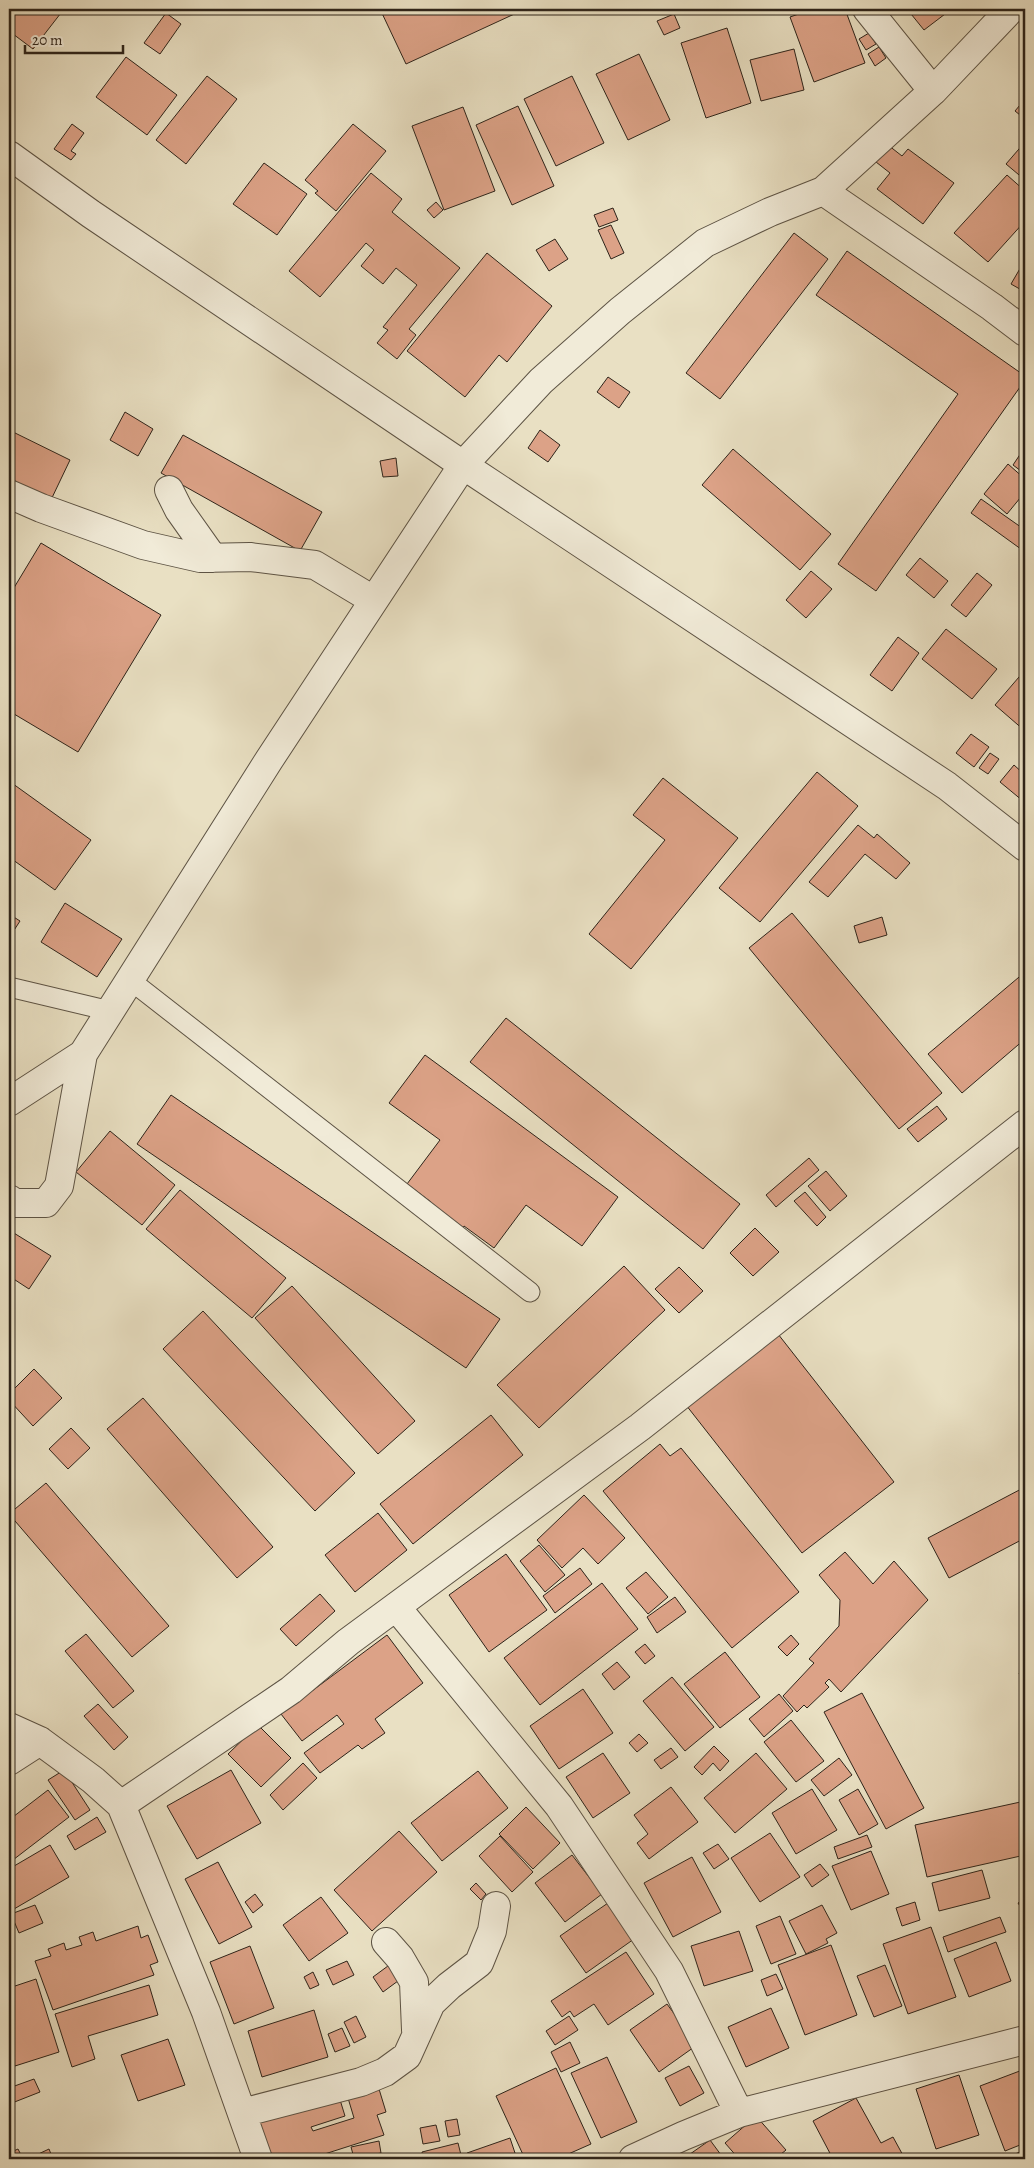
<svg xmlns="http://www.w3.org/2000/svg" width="1034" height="2168" font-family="Alegreya,serif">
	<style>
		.building { fill: #dca287; stroke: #2e241a }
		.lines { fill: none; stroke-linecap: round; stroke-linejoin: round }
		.service-casing { stroke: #5d5344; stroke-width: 21 }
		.minor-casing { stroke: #5d5344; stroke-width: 30 }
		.tertiary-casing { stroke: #5d5344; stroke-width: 30 }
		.service { stroke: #f1ebd8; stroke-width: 19 }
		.minor { stroke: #f1ebd8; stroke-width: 28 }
		.tertiary { stroke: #f1ebd8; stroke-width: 28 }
	</style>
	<rect width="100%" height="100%" fill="#e9e0c3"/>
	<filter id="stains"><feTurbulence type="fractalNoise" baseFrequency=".004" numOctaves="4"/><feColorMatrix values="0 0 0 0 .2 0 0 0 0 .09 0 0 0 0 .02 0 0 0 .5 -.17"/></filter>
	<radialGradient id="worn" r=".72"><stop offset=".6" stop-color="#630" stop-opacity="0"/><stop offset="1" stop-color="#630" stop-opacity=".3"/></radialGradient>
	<path class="building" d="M10,9H64L33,49L9,31Z
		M380,9H522L523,10L406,64Z
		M525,9H540L528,14Z
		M813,9H845L865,63L814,82L790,17Z
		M907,9H947L949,11L924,30Z
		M166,13L181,24L160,54L144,43Z
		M674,14L680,28L664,35L657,21Z
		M727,28L751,103L706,118L681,43Z
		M869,33L876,44L866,50L859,39Z
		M879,47L886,58L875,66L868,54Z
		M794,49L804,90L761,101L750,60Z
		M639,54L670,120L628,140L596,74Z
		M126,57L177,95L147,135L96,97Z
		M207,76L237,99L186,164L156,140Z
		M572,76L604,143L556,166L524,99Z
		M1025,99V119L1015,111Z
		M518,106L554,186L512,205L476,125Z
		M463,107L495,191L444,210L412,126Z
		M72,124L84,133L71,151L76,154L71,160L54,149Z
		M353,124L386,151L336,211L315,193L318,191L305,180Z
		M1025,142V180L1006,164Z
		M888,145L902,156L908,149L954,183L923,224L877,189L890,173L876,162Z
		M264,163L307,194L277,235L233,204Z
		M371,173L402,199L392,212L460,268L409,329L416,335L397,359L377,343L388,330L383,327L417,285L396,268L383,284L361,266L374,250L366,243L320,297L289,271Z
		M1007,175L1025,191V221L988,262L954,233Z
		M436,202L443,210L434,218L427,210Z
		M613,208L618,220L599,227L594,215Z
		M611,225L624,253L611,259L598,230Z
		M794,233L828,259L720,399L686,373Z
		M555,239L568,259L549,271L536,250Z
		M847,251L1025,376V380L876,591L838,564L958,394L816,295Z
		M487,253L552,306L507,362L499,355L465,397L407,351Z
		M1025,260V292L1011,284Z
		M608,377L630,392L619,408L597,392Z
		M125,412L153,429L138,456L110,440Z
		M9,430L70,460L49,504L9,485Z
		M540,430L560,445L548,462L528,448Z
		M183,435L322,512L300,551L161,473Z
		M1025,447V474L1013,465Z
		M733,449L831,534L800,570L702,485Z
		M396,458L398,476L383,477L380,461Z
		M1008,464L1025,479V492L1007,514L984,494Z
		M981,499L1025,530V552L971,513Z
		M41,543L161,615L78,752L9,711V596Z
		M920,558L948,581L934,598L906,575Z
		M811,571L832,589L806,618L786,600Z
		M977,573L992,585L966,617L951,605Z
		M946,629L997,669L972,699L922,659Z
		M898,637L919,653L892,691L870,675Z
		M1025,670V731L995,705Z
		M971,734L989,747L974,767L956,753Z
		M990,753L999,759L988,774L979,768Z
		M1014,765L1025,775V798L1023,801L1000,782Z
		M817,772L858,806L760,922L719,888Z
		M663,778L738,838L631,969L589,934L665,840L633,815Z
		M9,781L91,840L55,890L9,857Z
		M858,825L874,838L877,834L910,863L896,879L865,854L828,897L809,882Z
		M65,903L122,939L97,977L41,942Z
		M792,913L942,1093L899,1129L749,948Z
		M9,914L20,921L9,938Z
		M882,917L887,935L859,943L854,926Z
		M1025,972V1039L962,1093L928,1054Z
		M506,1018L740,1204L703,1249L470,1062Z
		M425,1055L618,1197L582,1246L526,1205L494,1248L464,1226L462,1230L428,1205L431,1202L407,1184L440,1140L389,1103Z
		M171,1095L500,1319L466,1368L137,1144Z
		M937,1106L947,1119L918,1142L907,1129Z
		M110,1131L175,1185L142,1225L76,1172Z
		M809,1158L819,1170L776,1207L766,1195Z
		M826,1171L847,1196L830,1211L808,1186Z
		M180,1190L286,1278L252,1318L146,1229Z
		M805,1192L826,1217L817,1226L794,1201Z
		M755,1228L779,1252L753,1276L730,1253Z
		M9,1230L51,1256L29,1289L9,1276Z
		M624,1266L665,1310L539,1428L497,1385Z
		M679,1267L703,1291L679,1313L655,1289Z
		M292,1286L415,1421L378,1454L255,1318Z
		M203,1311L355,1473L315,1511L163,1349Z
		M778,1334L894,1482L802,1553L686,1405Z
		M34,1369L62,1398L33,1426L9,1400V1394Z
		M143,1398L273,1547L237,1578L107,1429Z
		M491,1415L523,1455L413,1544L380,1504Z
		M71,1428L90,1448L68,1469L49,1449Z
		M660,1444L670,1456L681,1448L799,1592L732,1648L603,1491Z
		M46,1483L169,1626L132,1657L9,1514Z
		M1025,1487V1538L949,1578L928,1538Z
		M584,1495L625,1538L598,1564L583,1548L562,1568L537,1540Z
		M378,1513L407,1550L355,1592L325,1555Z
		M539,1545L565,1575L545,1592L520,1561Z
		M845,1552L873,1584L894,1561L928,1600L841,1692L829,1679L825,1683L829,1687L807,1708L804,1705L797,1712L783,1696L814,1663L809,1659L839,1626L840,1600L819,1575Z
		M506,1554L547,1610L489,1652L449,1595Z
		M580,1568L592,1584L555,1613L543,1596Z
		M646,1572L668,1597L648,1614L626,1588Z
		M602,1583L638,1629L540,1705L504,1658Z
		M320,1594L335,1611L296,1646L280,1629Z
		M675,1597L686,1612L657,1633L647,1617Z
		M86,1634L134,1691L113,1708L65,1651Z
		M387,1635L423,1683L375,1719L385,1733L362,1749L358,1745L320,1773L304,1753L344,1724L337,1715L302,1741L281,1714Z
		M791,1635L799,1644L787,1656L778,1647Z
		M645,1644L655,1656L645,1664L635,1652Z
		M725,1652L760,1697L720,1728L684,1684Z
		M617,1662L630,1677L614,1690L602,1674Z
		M1025,1670V1686L1019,1673Z
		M672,1677L714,1727L685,1751L643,1701Z
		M583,1689L613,1733L559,1769L530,1726Z
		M862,1693L924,1808L886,1829L824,1712Z
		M779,1694L793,1711L764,1737L749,1719Z
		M98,1704L128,1737L114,1750L84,1716Z
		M791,1720L824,1761L796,1782L764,1742Z
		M258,1725L291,1758L261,1787L228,1754Z
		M639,1734L648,1743L637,1752L629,1743Z
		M714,1746L729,1761L720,1771L713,1763L702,1775L694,1767Z
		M671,1748L678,1757L661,1769L654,1760Z
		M603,1753L630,1793L593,1818L566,1777Z
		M756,1753L787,1789L735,1833L704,1798Z
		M839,1758L852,1775L824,1796L811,1780Z
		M303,1763L317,1778L283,1810L270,1795Z
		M64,1770L90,1810L75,1820L48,1780Z
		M231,1770L261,1823L197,1859L167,1806Z
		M478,1771L508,1808L442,1861L411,1823Z
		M671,1787L698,1822L649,1859L637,1843L648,1834L634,1815Z
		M812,1789L837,1830L796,1854L772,1813Z
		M858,1789L878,1824L859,1835L839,1800Z
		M48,1790L69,1817L9,1863V1820Z
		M1025,1801V1855L927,1877L915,1825Z
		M526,1807L560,1843L533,1869L499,1834Z
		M97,1817L106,1832L75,1850L67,1836Z
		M399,1831L437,1872L372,1931L334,1890Z
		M770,1833L800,1877L760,1902L731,1858Z
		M867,1835L872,1847L838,1859L834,1847Z
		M500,1836L533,1872L512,1892L479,1856Z
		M718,1844L729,1859L714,1869L703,1853Z
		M50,1845L69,1877L14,1909L9,1901V1869Z
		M871,1851L889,1894L851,1910L832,1866Z
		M572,1855L602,1894L565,1922L535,1883Z
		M692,1857L721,1912L673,1937L644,1883Z
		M218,1862L252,1927L219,1944L185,1879Z
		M820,1864L829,1875L812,1887L804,1875Z
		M982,1870L990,1898L939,1911L932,1883Z
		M476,1883L486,1894L481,1900L470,1889Z
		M255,1894L263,1905L253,1913L245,1902Z
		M321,1897L348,1933L309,1961L283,1925Z
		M1025,1899V1914L1018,1903Z
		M915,1902L920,1920L902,1926L896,1908Z
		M608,1903L634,1939L586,1973L560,1936Z
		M35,1905L43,1923L19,1933L11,1914Z
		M822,1905L837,1933L826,1939L828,1943L806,1954L789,1921Z
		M780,1916L796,1954L771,1964L756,1926Z
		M1000,1917L1006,1932L948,1952L943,1937Z
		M1025,1925V1942L1020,1926Z
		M138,1926L141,1938L148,1935L158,1962L150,1965L154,1975L53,2010L35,1961L51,1956L48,1949L64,1943L66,1950L82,1945L79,1937L93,1932L96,1941Z
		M931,1927L956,1997L908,2014L883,1944Z
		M739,1931L753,1971L704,1986L691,1946Z
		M996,1942L1011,1981L969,1997L954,1959Z
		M9,1945L13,1957L9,1959Z
		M831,1945L857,2015L805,2035L778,1965Z
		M250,1946L274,2008L234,2024L210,1962Z
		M626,1952L654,1994L608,2025L594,2004L574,2017L570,2011L562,2017L551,2001Z
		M347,1961L354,1975L333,1985L326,1970Z
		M392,1963L402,1978L383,1992L373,1977Z
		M885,1965L902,2006L874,2017L857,1976Z
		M313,1972L319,1985L310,1989L304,1977Z
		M776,1974L783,1989L767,1996L761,1980Z
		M36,1979L59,2052L15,2066L9,2047V1988Z
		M149,1985L158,2015L88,2036L95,2059L72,2067L55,2014Z
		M667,2004L697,2045L659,2072L630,2030Z
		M771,2008L789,2048L746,2067L728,2027Z
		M314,2010L328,2057L262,2077L248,2031Z
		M356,2016L366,2037L354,2043L344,2022Z
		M569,2016L578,2030L555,2045L546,2031Z
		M342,2028L350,2046L335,2052L328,2034Z
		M168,2039L185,2085L138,2101L121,2055Z
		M570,2042L580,2063L561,2072L551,2052Z
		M607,2057L637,2122L601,2138L571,2073Z
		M689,2066L704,2093L680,2106L665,2078Z
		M556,2068L591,2144L557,2159H525L496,2096Z
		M1025,2069V2143L1005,2151L980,2086Z
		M959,2075L979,2135L936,2149L916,2089Z
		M34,2079L40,2092L12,2103L9,2088Z
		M379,2089L386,2112L377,2115L384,2135L309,2159H268L253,2116L337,2090L345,2116L311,2127L313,2131L354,2118L348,2098Z
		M856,2098L881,2143L893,2137L905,2159H833L813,2121Z
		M756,2116L786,2150L775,2159H739L725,2143Z
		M457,2119L460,2135L448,2137L445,2121Z
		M436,2125L440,2141L423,2144L420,2128Z
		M510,2138L517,2159H469L467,2153Z
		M710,2140L724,2159H683Z
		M379,2141L381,2153L354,2158L351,2147Z
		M458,2143L462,2159H423L422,2152Z
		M18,2149L23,2159H9V2153Z
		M49,2149L53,2159H33L32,2157Z
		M1025,2150V2159L1005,2158Z"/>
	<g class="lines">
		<defs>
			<path id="service" d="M130,980L530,1292
				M9,987L110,1011"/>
			<path id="minor" d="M867,9L933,91
				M823,191L992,307L1025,332
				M169,490L179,510L213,558
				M9,494L41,508L143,545L200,558L250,557L315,565L370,598
				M9,1102L83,1054
				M9,1199L15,1203H46L59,1186L83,1054L269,760L463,465L541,381L620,311L705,243L770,212L823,191L933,91L1011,9
				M397,1608L559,1806L669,1971L739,2113
				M9,1727L40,1741L93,1780L121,1805L206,2012L258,2159
				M9,1761L40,1741
				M121,1805L291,1690L348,1642L640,1427L1025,1124
				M386,1942L400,1958L414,1982L416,2030
				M242,2113L361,2082L385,2072L407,2056L431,2003L449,1986L479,1963L492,1931L496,1906
				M633,2159L683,2136L739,2113L1025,2040"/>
			<path id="tertiary" d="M9,155L91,214L463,465L947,786L1025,847"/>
		</defs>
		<use href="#service" class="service-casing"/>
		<use href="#minor" class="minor-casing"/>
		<use href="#tertiary" class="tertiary-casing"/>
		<use href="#service" class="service"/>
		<use href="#minor" class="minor"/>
		<use href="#tertiary" class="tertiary"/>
	</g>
	<rect width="1034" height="2168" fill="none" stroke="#e9e0c3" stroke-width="30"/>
	<rect x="10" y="10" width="1014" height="2148" fill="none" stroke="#2e241a" stroke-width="2.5"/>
	<rect x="15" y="15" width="1004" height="2138" fill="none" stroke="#2e241a"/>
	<path d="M25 45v8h98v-8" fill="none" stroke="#2e241a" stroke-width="2.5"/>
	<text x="32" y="45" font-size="15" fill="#2e241a" stroke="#f1ebd8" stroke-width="4" paint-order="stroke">20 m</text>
	<rect width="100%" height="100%" filter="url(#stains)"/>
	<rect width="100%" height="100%" fill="url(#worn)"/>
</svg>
